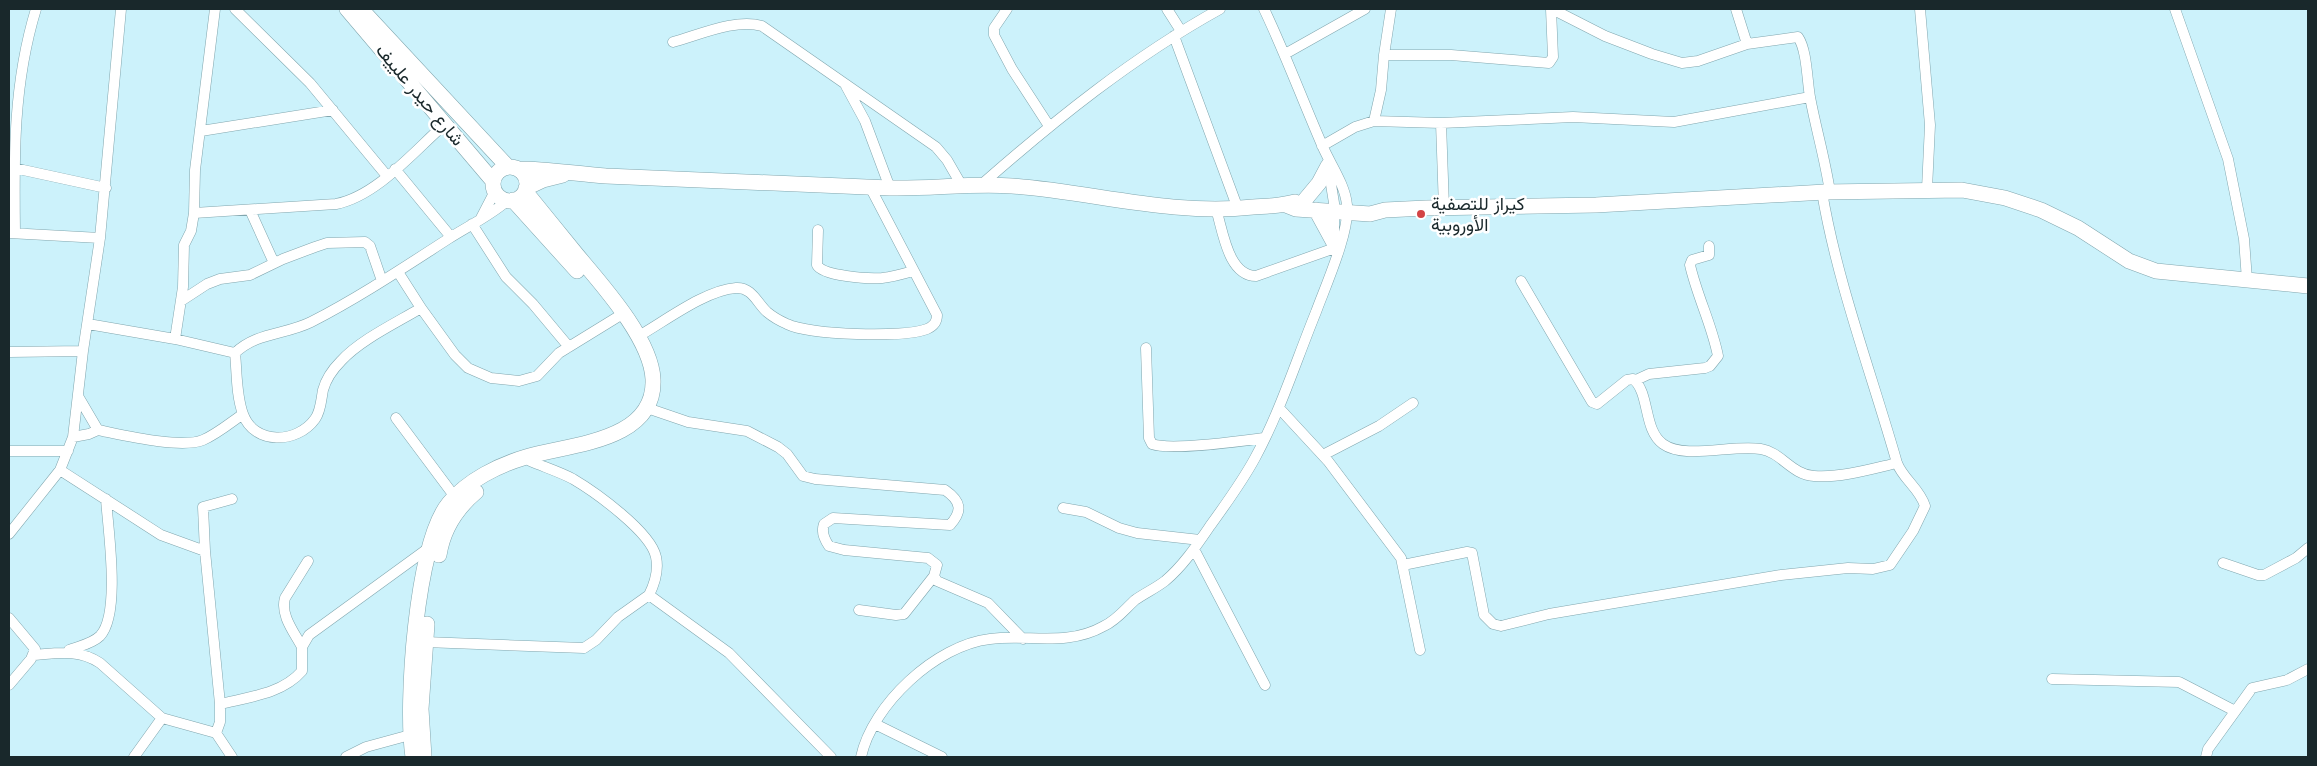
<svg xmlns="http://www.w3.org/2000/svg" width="2317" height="766" font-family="Arial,Vazirmatn,sans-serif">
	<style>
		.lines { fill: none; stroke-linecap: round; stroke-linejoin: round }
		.street-casing { stroke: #81a6ae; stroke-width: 11 }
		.secondary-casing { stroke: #81a6ae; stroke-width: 16 }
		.street { stroke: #fff; stroke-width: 10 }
		.secondary { stroke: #fff; stroke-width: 15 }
		.poi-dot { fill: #d34445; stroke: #fff; stroke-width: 2 }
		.labels { text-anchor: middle; stroke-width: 5; stroke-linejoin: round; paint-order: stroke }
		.street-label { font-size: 18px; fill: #19282b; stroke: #fff }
		.poi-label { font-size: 18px; fill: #19282b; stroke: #fff; text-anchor: start }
	</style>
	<rect width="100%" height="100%" fill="#ccf2fb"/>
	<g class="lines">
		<defs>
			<path id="street" d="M235,9L310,83L387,176
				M1007,9L994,28V35L1012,69L1049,126
				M1167,9L1181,31
				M1552,9L1605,36L1652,54L1682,63L1698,61L1747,44L1798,37C1807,50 1807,80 1810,97C1816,129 1825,159 1830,192
				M1736,9L1747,44
				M1920,9L1930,125L1927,189
				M2175,9L2228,159L2244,239L2247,280
				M1174,36L1238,209
				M673,42C699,35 736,18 762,26L936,147L947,160L962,186
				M1285,54L1365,9
				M1384,55H1451L1549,63L1553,57L1551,9
				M846,86L865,121L890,188
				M1374,121L1381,90L1384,55L1391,9
				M1441,123L1444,208
				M201,131L333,110
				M1322,146L1355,127L1374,121L1441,123L1573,117L1674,122L1810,97
				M1328,166L1334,203V238
				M14,168L106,188
				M395,169L451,237
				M981,185C1055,120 1133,57 1220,9
				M1216,209C1223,231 1228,276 1256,276L1335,248
				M250,210L274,263
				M194,213L195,170L215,9
				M481,218L495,191
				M472,224L506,277L533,304L569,347
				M818,230L817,265C823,276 868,279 882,278C892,277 903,274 913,271
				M9,233L100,238
				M15,233C14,156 13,84 36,9
				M1521,281L1592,402L1597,404L1627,380L1633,379C1650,392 1643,430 1663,444C1685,460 1733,444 1761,449C1781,452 1792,475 1814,476C1841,478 1871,469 1897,463
				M181,301L207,284L220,279L250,275L283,259L315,247L327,243L365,242L370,246L382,281
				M421,308L455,355L468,368L491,378L519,381L537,376L559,353L624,313
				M88,324L175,339L235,353
				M637,337C664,322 705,290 736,288C752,287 757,303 767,312C773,317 780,321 787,324C809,335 905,338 927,329C934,326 937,322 937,315L870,187
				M175,339L183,287L184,245L191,231L194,213L336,204C377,196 414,151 445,124
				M1146,348L1149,438L1152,444C1171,451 1241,441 1264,438
				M9,352L83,351
				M235,353C237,372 236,395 243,414C254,445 297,444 315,419C321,411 321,400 323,390C326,379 333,369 341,361C360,340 396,323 421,308L398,272
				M235,353C257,332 285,335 311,322C358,298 403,268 448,239C468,226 490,216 508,200
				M1636,380L1649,374L1705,368L1710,366L1718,356C1712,325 1697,296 1690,265L1692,260L1709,255V246
				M78,396L98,430
				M647,408L688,422L747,431L778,447L787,454L803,476L815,479L945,490C961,501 963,511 950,525L833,518L824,524C821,532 824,539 829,546L844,550L928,558L937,565L934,576L937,581L988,603L1023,639
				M1279,408L1328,461L1401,558L1420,650
				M396,418L455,497
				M73,437L89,434L98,430C123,435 181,449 203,440C217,434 230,423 243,414
				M9,451H68
				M1323,455L1379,426L1413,403
				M527,456L530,461C544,467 560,472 573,479C595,492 651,532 656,557C659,571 655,583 649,595L729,653L831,757
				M60,470L161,535L205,551L220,704V722L216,733L232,757
				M1063,508L1086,512L1119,528L1137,533L1200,540
				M9,534L60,470L73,437L83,351L100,238L121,9
				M1194,549L1265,685
				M205,551L203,507L232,499
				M2223,563L2258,575H2264L2296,558L2308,548
				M1403,565L1467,552L1472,553L1484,615L1493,624L1501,626L1549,614L1781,575L1848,568L1873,569L1890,565L1913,531L1925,506C1920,489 1903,479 1897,463C1872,375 1837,282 1822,192
				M859,610L896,615L904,614L934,576
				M9,618L35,649L31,659L9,685
				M425,642L584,648L596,640L618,617L649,595
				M302,647C294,632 280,615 285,598L308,561
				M69,650C79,646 92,644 100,636C121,614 108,529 106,499
				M34,655C58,653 79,649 100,663L162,718L216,733
				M2052,679L2179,682L2235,711
				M220,704C249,697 282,694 302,671V647L309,635L430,547
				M875,724L942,757
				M134,757L162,718
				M346,757L366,747L410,735
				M861,757C872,705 936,645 990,639C1029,634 1067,647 1104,626C1117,620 1125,609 1135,600C1145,593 1156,588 1165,581C1183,566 1197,545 1210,526C1226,504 1242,482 1255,458C1280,412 1296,361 1316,312C1325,287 1350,232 1347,205C1345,184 1330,164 1322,145C1302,99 1285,53 1264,9
				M2206,757L2208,749L2252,688L2287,680L2308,669"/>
			<path id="secondary" d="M347,9L493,181
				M361,9L508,167
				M493 184a17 17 0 1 1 34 0a17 17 0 1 1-34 0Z
				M519,169C548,169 576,174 606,176L890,188C931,189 971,183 1012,186C1093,192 1172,216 1253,207C1268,206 1281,206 1295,202
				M526,188L543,180L563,175
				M513,200L577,271
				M1304,201L1319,183L1328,166
				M1286,205L1296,209L1370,214L1385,210L1426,208L1596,205L1825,192L1962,190L2005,198L2041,210L2078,228L2129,261L2156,271L2308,286
				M1316,210L1334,243
				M439,555C443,530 457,508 476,492
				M413,757C405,705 416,543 449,503C468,480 499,465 526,457C569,444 656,442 653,379C651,339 603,286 577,255C560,234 542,212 525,191
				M424,757L421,709L427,624"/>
		</defs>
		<use href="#street" class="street-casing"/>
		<use href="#secondary" class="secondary-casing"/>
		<use href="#street" class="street"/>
		<use href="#secondary" class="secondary"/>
	</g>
	<circle class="poi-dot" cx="1421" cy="214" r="5"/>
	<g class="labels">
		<g class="street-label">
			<text transform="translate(420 95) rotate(50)" y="6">شارع حيدر علييف</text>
		</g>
		<g class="poi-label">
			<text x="1431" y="210">كيراز للتصفية<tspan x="1431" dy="21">الأوروبية</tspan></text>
		</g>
	</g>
	<rect width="2317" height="766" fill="none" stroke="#19282b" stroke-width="20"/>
</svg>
